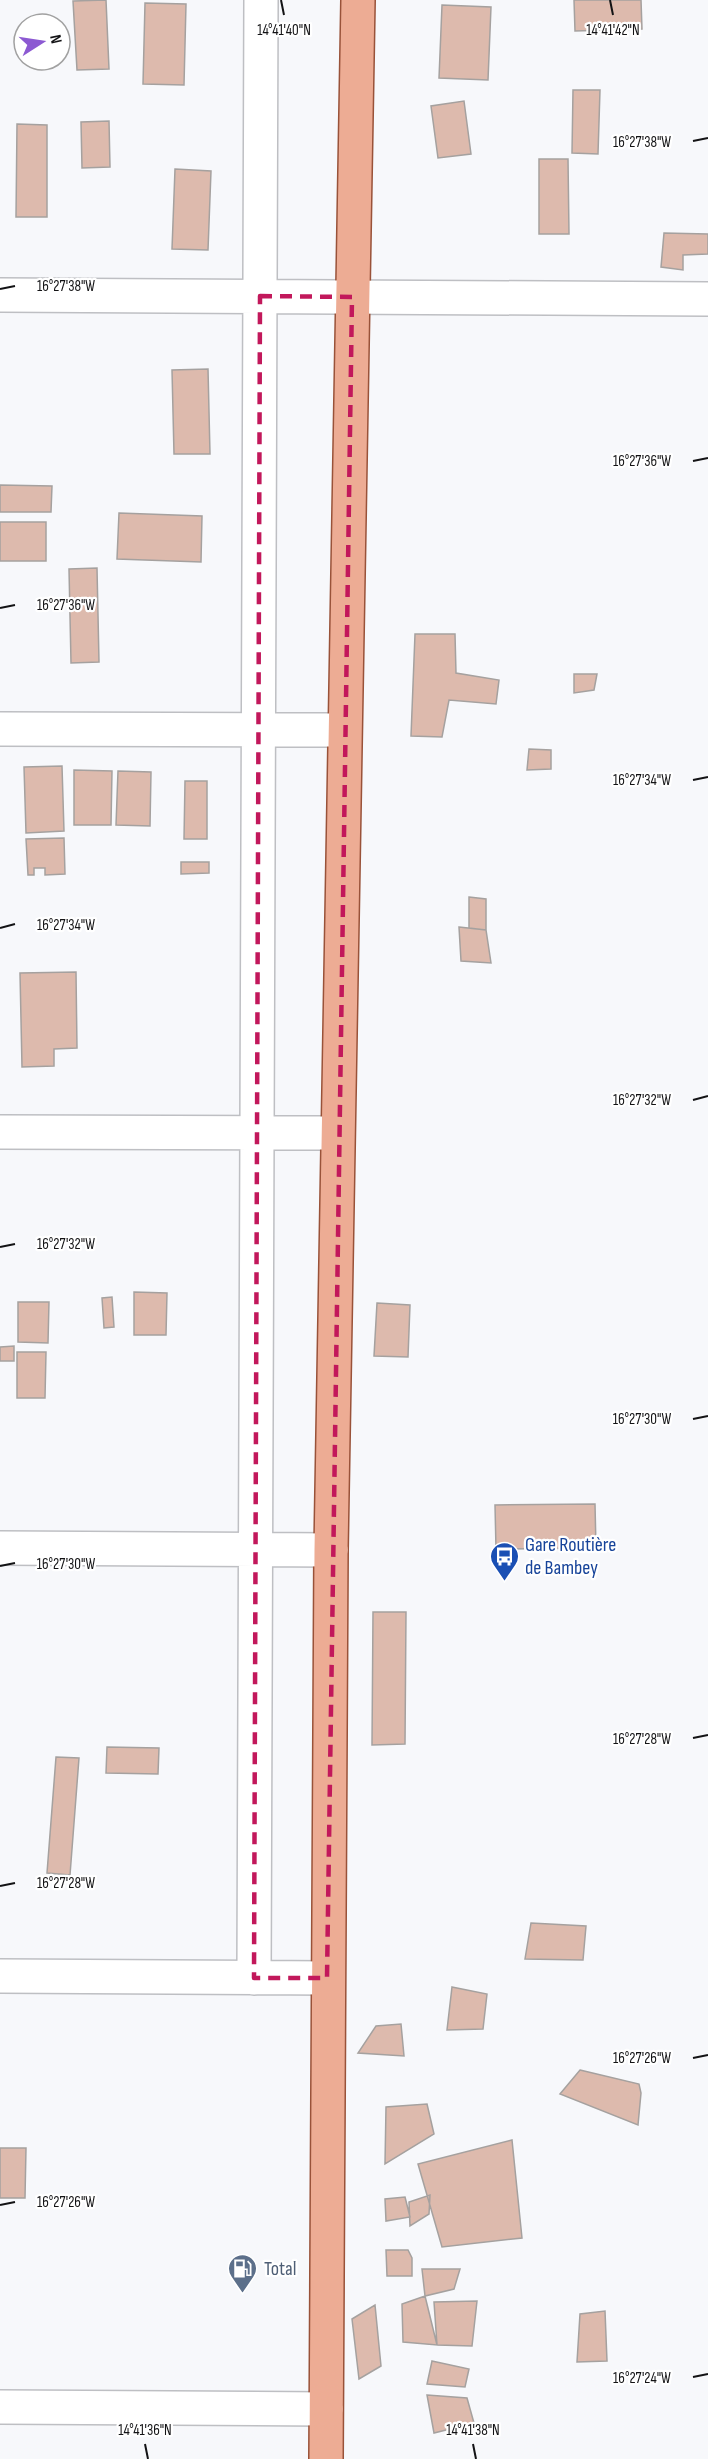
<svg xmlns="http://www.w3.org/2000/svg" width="708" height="2459" font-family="'Sofia Sans Condensed',sans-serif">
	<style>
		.building { fill: #ddbaad; stroke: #a5a19f; stroke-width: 1.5 }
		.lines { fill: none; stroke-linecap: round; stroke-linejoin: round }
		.minor-casing { stroke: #bebfc3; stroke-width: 36 }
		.major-casing { stroke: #995239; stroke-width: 36 }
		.minor { stroke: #fff; stroke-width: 33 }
		.major { stroke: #edac94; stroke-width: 33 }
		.marked { fill: none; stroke: #c2185b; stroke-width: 4.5; stroke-dasharray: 12 8; stroke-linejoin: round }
		.ticks { fill: none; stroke: #131315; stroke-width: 2 }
		.labels { text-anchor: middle; stroke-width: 4.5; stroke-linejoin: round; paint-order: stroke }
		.transit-label { font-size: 20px; fill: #164399; stroke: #fff; text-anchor: start }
		.service-label { font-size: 20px; fill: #4e5e75; stroke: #fff; text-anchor: start }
		.ticks-label { font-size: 15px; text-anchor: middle; fill: #131315; stroke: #fff; stroke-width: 4.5; stroke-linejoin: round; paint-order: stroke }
	</style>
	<rect width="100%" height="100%" fill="#f7f8fb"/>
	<path class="building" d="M106,0L109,69L77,70L73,1Z
		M574,0H641L642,29L575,31Z
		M145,3L186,4L184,85L143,84Z
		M442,5L491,7L488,80L439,78Z
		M573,90H600L598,154L572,153Z
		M464,101L471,154L438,158L431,106Z
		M109,121L110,167L82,168L81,122Z
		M17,124L47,125V217H16Z
		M539,159H568L569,234H539Z
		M175,169L211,171L208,250L172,249Z
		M664,233L708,234V254L683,255V270L661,267Z
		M208,369L210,454H174L172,370Z
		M0,485L52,486L51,512H0Z
		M119,513L202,516L201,562L117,559Z
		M0,522H46V561H0Z
		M97,568L99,662L71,663L69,569Z
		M415,634H455L456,673L499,680L496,704L449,700L442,737L411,736Z
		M574,674H597L594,690L574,693Z
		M529,749L551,750V769L527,770Z
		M62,766L64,831L26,833L24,767Z
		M74,770L112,771L111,825H74Z
		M118,771L151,772L150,826L116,825Z
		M185,781H207V839H184Z
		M64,838L65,874L45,875V868H34V875H28L26,839Z
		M181,862H209V873L181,874Z
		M469,897L486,899V930L469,928Z
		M459,927L486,930L491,963L461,961Z
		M76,972L77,1048L54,1049V1066L22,1067L20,973Z
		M134,1292L167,1293L166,1335H134Z
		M112,1297L114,1327L104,1328L102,1298Z
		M18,1302H49L48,1343L18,1342Z
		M377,1303L410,1305L408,1357L374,1356Z
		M14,1346V1361H0V1347Z
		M17,1352H46L45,1398H17Z
		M595,1504L596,1548L496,1549L495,1505Z
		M373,1612H406L405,1744L372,1745Z
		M107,1747L159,1748L158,1774L106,1773Z
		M56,1757L79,1758L70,1875L47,1873Z
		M531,1923L586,1926L583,1960L525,1959Z
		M452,1987L487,1994L483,2029L447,2030Z
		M401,2024L404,2056L358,2053L376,2026Z
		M580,2070L639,2084L641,2093L638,2125L560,2094Z
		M427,2104L434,2134L385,2164L386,2107Z
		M512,2140L522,2238L442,2247L418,2164Z
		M0,2148H26L25,2198H0Z
		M430,2195L429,2214L410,2226L409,2202Z
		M405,2197L410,2217L386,2221L385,2199Z
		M386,2250H408L412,2258V2276H387Z
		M422,2269H460L454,2289L425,2296Z
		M425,2296L437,2345L403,2342L402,2304Z
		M477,2301L472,2346L437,2345L434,2302Z
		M375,2305L381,2366L359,2379L352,2319Z
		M605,2311L607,2361L577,2362L580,2314Z
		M432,2361L469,2369L465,2387L427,2384Z
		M427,2395L467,2398L474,2423L434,2433Z"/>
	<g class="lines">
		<defs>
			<path id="minor" d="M0,295L708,299
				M0,729L344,730
				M0,1132L337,1133
				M0,1548L331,1550
				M0,1976L327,1978
				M254,1978L261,0
				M0,2407L326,2409"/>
			<path id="major" d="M326,2459L331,1550L358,0"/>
		</defs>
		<use href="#minor" class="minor-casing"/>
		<use href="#major" class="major-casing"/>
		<use href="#minor" class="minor"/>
		<use href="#major" class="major"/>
	</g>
	<path class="marked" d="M260,296L352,297L327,1978H254Z"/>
	<path class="ticks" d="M281,0L284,15M610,0L613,15M693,141L708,138M0,289L15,286M693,461L708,458M0,608L15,605M693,780L708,777M0,928L15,924M693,1100L708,1096M0,1247L15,1244M693,1419L708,1416M0,1566L15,1563M693,1738L708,1735M0,1886L15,1883M693,2058L708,2055M0,2205L15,2202M693,2377L708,2374M145,2444L148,2459M473,2444L476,2459"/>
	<defs>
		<symbol id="bus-pin" viewBox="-11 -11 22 30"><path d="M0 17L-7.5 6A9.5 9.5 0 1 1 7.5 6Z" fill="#1a4fb4" stroke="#fff"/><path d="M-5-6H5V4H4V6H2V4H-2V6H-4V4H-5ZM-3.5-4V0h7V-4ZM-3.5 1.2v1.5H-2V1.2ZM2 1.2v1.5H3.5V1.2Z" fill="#fff"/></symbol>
		<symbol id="fuel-pin" viewBox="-11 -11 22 30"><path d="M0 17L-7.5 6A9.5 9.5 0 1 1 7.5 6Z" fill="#5c6f8a" stroke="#fff"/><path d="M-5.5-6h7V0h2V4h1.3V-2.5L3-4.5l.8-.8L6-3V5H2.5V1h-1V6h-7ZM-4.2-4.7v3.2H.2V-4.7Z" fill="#fff"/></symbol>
	</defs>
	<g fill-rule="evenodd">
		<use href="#bus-pin" x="488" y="1540" width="33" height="45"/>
		<use href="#fuel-pin" x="226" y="2252" width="33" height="45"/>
	</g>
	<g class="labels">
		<g class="transit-label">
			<text x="525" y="1551">Gare Routière<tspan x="525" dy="23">de Bambey</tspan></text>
		</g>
		<g class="service-label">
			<text x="264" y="2275">Total</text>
		</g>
	</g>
	<g class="ticks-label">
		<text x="284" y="35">14°41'40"N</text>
		<text x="613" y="35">14°41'42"N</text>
		<text x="642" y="147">16°27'38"W</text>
		<text x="66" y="291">16°27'38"W</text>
		<text x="642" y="466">16°27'36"W</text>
		<text x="66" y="610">16°27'36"W</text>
		<text x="642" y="785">16°27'34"W</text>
		<text x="66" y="930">16°27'34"W</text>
		<text x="642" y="1105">16°27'32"W</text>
		<text x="66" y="1249">16°27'32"W</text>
		<text x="642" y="1424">16°27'30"W</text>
		<text x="66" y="1569">16°27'30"W</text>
		<text x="642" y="1744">16°27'28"W</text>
		<text x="66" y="1888">16°27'28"W</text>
		<text x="642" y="2063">16°27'26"W</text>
		<text x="66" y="2207">16°27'26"W</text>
		<text x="642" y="2383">16°27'24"W</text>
		<text x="145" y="2435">14°41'36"N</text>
		<text x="473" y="2435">14°41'38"N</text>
	</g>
	<g transform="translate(42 42) rotate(78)"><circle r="28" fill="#ffffff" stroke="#a1a1a1" stroke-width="1.5"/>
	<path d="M0-4.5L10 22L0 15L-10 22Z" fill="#8c59d2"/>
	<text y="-9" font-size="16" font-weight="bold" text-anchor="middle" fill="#131315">N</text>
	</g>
</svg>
